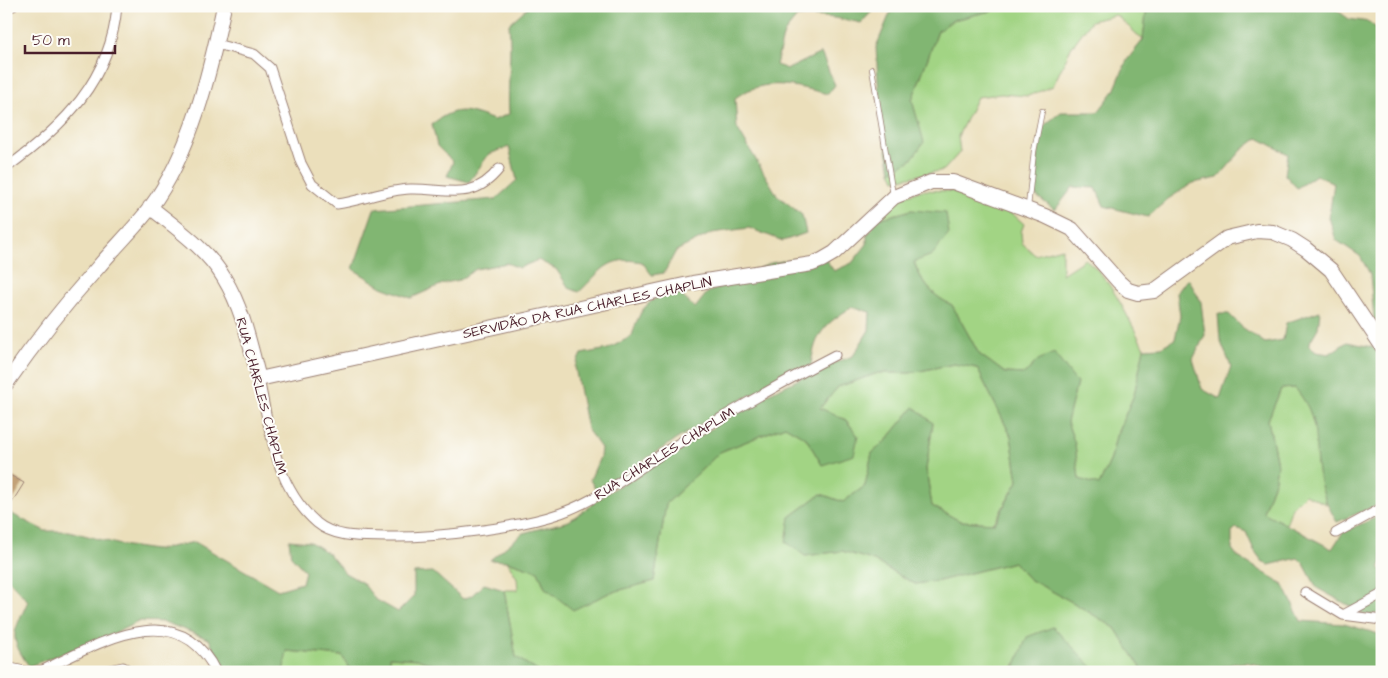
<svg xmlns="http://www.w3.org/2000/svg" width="1388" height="678" font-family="'Architects Daughter',sans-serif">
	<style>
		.green { fill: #a2d484; stroke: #767a58 }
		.forest { fill: #81b672; stroke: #666a4e }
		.building { fill: #c2a177 }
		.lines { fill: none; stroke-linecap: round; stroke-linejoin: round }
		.lane-casing { stroke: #9a7f73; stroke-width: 6 }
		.street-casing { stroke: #9a7f73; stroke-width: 11 }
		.secondary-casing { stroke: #9a7f73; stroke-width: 16 }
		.lane { stroke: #fff; stroke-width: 4.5 }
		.street { stroke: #fff; stroke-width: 9 }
		.secondary { stroke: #fff; stroke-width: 14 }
		.labels { text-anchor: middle; stroke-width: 4; stroke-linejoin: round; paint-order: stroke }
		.street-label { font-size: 14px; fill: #4a1f2b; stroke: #fdfcf7 }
	</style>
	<rect width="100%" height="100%" fill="#fdfcf7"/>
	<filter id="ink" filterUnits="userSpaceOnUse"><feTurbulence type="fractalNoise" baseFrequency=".02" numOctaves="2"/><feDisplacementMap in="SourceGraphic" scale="10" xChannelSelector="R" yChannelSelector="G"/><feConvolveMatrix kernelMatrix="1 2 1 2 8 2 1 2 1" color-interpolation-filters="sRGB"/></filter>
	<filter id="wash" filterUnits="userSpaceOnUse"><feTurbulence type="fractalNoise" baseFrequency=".0096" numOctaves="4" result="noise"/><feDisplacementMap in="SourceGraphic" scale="20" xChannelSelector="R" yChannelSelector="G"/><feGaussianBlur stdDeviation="1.12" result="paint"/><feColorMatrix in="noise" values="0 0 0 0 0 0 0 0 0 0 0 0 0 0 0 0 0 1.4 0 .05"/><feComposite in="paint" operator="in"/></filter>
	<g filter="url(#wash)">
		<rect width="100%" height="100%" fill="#ebdfbb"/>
		<path class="green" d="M1011,6H1147L1143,40L1116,15L1091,21L1071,48L1053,86L1028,96L1001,94L977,97L958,136L960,152L944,170L895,180L891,171L911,160L923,142L912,100L938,31L953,20Z
			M922,190L968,192L1014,215L1024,224L1021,232L1022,243L1035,255L1062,248V274L1085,259C1110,276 1129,320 1144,348L1134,395L1116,436L1111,459L1099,485L1079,479L1075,444L1067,422L1077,383L1038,360L1025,374L1005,373L979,354L952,305C932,296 921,282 914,261L932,255L912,210L878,219L891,201Z
			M954,364L977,368L1011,436L1018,481L994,523L960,521L932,506L926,469L933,423L914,407L886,441L872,453L865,486L843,502L821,494L790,517L805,556L842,551L872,560L915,584L939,581L1014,562L1029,579L1074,603L1115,628L1144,672H1097L1052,627L1015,664L1013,672H539L516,657L504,590H518L517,578L507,561L538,571L545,588L573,609L609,593L654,581L666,504L720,452L785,426L806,438L822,465L858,436L846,420L820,408L838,387L878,373H910Z
			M1295,388L1307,402L1317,436V464L1326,504L1305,494L1292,507L1286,525L1263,512L1275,479L1277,464L1268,420L1281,389Z
			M286,651L342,656L352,672H283Z
			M389,657L417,659L453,672H391Z"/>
		<path class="forest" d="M529,6H877L861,23C839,18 819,15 797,17L784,33L776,65L788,69L821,53L835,85L828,94C794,86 766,76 735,98L737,128L777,195L802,215L806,233L783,241L749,228L712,233L676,251L664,273L652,275L642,262C607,255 602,271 579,292L569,288L556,269L538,260L519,268L507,263L476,269L459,280L445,283L411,298L382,287L353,269L374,209L496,199L517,180L509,147L489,154L469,182L447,176L453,162L437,146L432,124C457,105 466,110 494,120L509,114C507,84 512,54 509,24Z
			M893,6H1011L953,20L938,31L912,100L924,142L911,160L891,171L880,114L876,47Z
			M1147,6H1331L1349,19L1369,22L1380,31L1382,323L1374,319L1370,274L1360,256L1336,240L1329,217L1334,183L1316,175L1297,188L1285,175L1288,154L1258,138L1242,150L1218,178L1193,183L1168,199L1148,217L1104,206L1096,188L1073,187L1055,210L1034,194L1041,128L1061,112H1098L1114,91L1127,60L1143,40Z
			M912,210L946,213L949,234L932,255L914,262C921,282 932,296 952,305L979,354L1005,373L1025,374L1038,360L1054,353L1077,383L1067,422L1075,444L1079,479L1099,485L1111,459L1116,436L1134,395L1144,348L1161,347L1175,339L1180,316L1177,293L1188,278L1201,302L1205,335L1193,359L1202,389L1220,399L1231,366L1220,340L1218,314H1229L1242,327L1265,343L1283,340L1286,323L1320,311L1318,328L1308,345L1316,352L1329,354L1347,342L1372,347L1382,355V503L1337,522C1326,504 1319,485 1317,464C1314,431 1318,416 1295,388L1281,389L1268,420L1277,464L1275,479L1263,512L1332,549L1343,532L1382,515V561L1379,569L1382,570V612L1368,616L1317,588L1304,564L1298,558L1269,565L1262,561L1254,550L1246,532L1236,528L1232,532V549L1238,557L1283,584L1301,621L1344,624L1382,635V672H1271C1245,654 1230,666 1204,672C1185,675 1163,672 1144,672L1115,628L1074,603L1029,579L1014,562L939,581L915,584L872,560L842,551L805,556L786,542L790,517L821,494L843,502L865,486L872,453L886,441L914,407L933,423L926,469L932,506L960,521L995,523L1018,481L1011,436L977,368L954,364L910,373H878L838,387L820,408L846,420L858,436L854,455L822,465L806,438L785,426L720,452L666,504L654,581L609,593L573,610L545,588L538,571L507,561L490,560L523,533L569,521L615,488L768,394L828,365L853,356L869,330L870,312L852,307C825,324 815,333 811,365L731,405L596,490L590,480L600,457L601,448L587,429L575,367L581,354L608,349L632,336C641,305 646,304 673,288L695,308L707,293L771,263L822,254L834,271L852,263L867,244V235L878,219Z
			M6,511L45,531H69L121,545L155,550L195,542L278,590L302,583L305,571L291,556L289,540L310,542L329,554L345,573L363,583L375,599L398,612L414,596V573L433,572L463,599L471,596L484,584L504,590L516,657L539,672H453L417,659L390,657L391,672H352L342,656L287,651L283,672H224L209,639L164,622L140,621L104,638L29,666C7,635 14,634 28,601L6,577Z
			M1053,627L1097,672H1013L1027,637Z"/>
		<g id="blocks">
			<path class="building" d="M6,473L24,483L6,512Z"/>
		</g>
	</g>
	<g filter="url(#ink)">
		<use href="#blocks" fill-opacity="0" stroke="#9a7f73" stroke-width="1"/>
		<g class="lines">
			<defs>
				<path id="lane" d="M872,69L893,195
					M1028,207L1034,151L1042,111"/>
				<path id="street" d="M6,8L13,6
					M216,44L254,54L270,68L301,163L312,184L337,204C361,201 385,190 410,189C446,188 472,203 499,169
					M6,168C63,127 111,80 117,6
					M259,379C270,430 275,487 317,523C336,539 366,536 389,537C435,538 518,528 561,513C600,499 636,470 671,448C725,415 779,384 835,355
					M1336,533L1382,508
					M1305,592L1343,615L1382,620
					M1343,615L1382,594
					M6,667L29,672
					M33,672L43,670C98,644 178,594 216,672
					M100,672L123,667L132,672"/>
				<path id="secondary" d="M150,207C176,228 207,249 224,278C243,309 250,345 259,379L693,283L812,264L822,260L834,253L894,197L931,182H953L1045,216L1072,229L1119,282L1128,290L1138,293L1154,291L1227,238L1257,231L1273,232L1292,240L1306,249L1331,270L1382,346
					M6,384C35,342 66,303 100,265C116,246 135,228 150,208C191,153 210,72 224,6"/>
			</defs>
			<use href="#lane" class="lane-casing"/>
			<use href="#street" class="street-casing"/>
			<use href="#secondary" class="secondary-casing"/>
			<use href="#lane" class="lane"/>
			<use href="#street" class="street"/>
			<use href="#secondary" class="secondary"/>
		</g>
	</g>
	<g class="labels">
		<g class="street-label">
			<text transform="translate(587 307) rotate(-12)" y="5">SERVIDÃO DA RUA CHARLES CHAPLIN</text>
			<text transform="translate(262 396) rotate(75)" y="5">RUA CHARLES CHAPLIM</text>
			<text transform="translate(664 453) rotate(-32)" y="5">RUA CHARLES CHAPLIM</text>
		</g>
	</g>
	<rect width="1388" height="678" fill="none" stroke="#fdfcf7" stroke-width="25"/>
	<path d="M25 45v8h90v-8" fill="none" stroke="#4a1f2b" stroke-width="2.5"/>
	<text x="32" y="45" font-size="15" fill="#4a1f2b" stroke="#fdfcf7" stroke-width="4" paint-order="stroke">50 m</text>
</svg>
